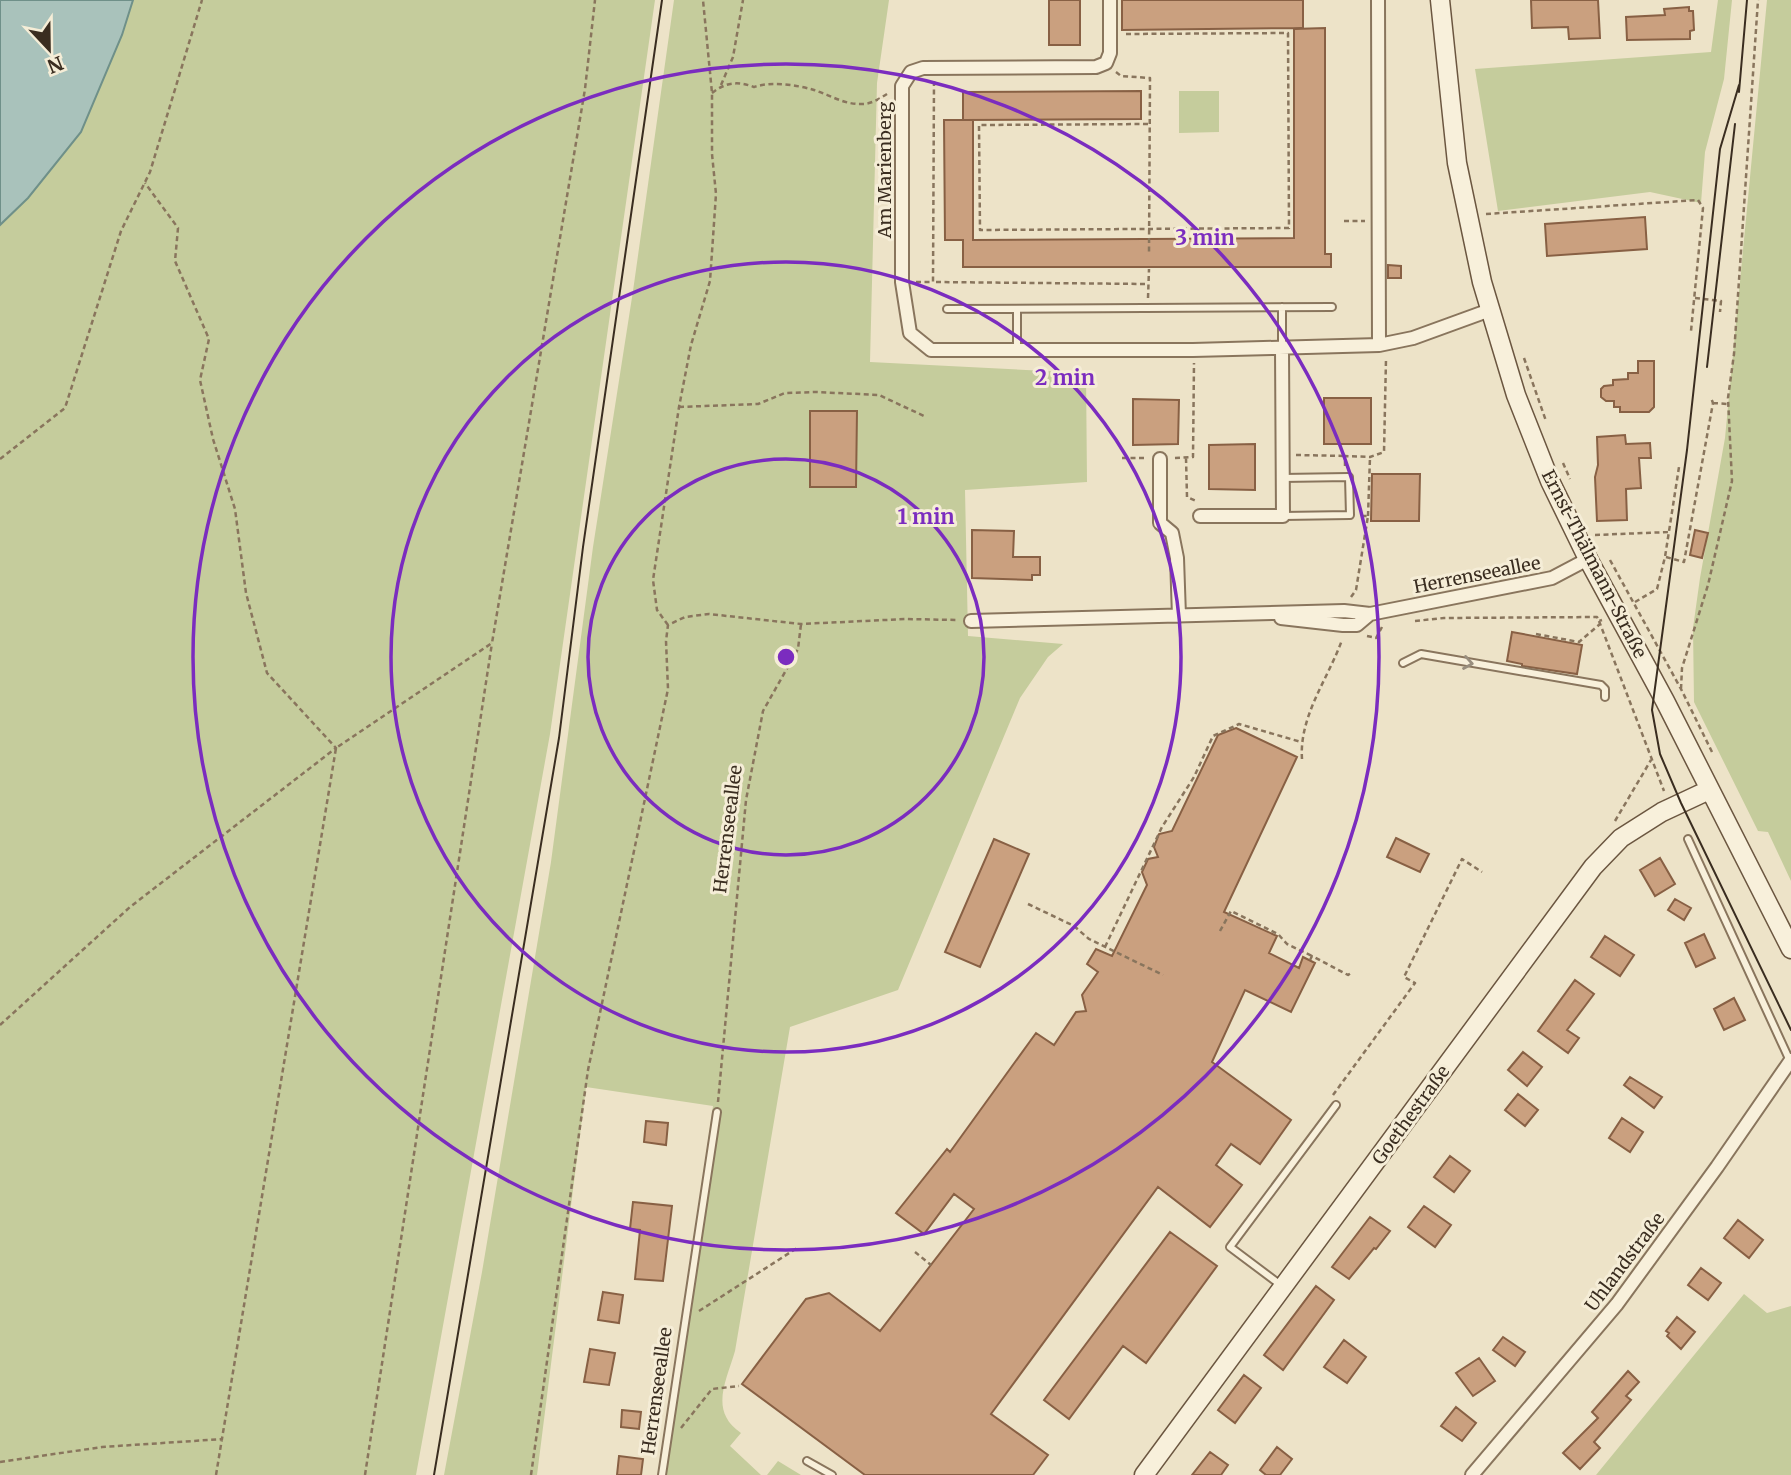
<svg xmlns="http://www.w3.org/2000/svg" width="1791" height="1475" font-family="Merriweather,serif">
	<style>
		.green { fill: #c5cc9c }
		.water { fill: #a9c2bb; stroke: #6f9089; stroke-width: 2 }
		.building { fill: #caa07f; stroke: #886044; stroke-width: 2 }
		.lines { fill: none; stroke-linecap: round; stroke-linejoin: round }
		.lane-casing { stroke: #89755d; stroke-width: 10 }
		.street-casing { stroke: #89755d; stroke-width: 16 }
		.secondary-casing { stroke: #6b5640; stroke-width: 21 }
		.path { stroke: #89755d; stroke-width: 2.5; stroke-dasharray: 5 3.5; stroke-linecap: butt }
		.lane { stroke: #f8f0db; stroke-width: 6 }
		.street { stroke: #f8f0db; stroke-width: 12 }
		.secondary { stroke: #f8f0db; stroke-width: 18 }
		.tram { stroke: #3a2d20; stroke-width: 2 }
		.oneway { stroke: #998e7e }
		.ring { fill: none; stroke: #7b2cbf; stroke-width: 3.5 }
		.labels { text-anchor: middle; stroke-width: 6; stroke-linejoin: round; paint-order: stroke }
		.street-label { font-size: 18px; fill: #3a2d20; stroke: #f5edd7 }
		.centre { fill: #7b2cbf; stroke: #f5edd7; stroke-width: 3.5 }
		.ring-label { font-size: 21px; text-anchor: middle; font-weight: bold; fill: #7b2cbf; stroke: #f5edd7; stroke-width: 6; stroke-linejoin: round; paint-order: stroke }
	</style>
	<rect width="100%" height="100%" fill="#ede3c8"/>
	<path class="green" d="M133,0H655L550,734L416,1475H0V225L28,198L122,35Z
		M674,0H889L877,83L870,362L1086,373L1087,482L965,490L968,636L1063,644L1048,657L1020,698L898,990L790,1027L735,1351C726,1382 709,1411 741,1433L730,1446L761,1475H661L713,1106L586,1087L537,1475H444L482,1272L551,862L593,547L633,291Z
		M1718,0H1732L1724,79L1705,152L1701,203L1650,192L1498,211L1475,69L1711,52Z
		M1767,0H1791V881L1768,832L1758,831L1694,702L1693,628L1700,578L1725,438Z
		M1179,91H1219V132L1179,133Z
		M1744,1294L1767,1313L1791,1306V1475H1596Z
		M778,1461L801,1475H767Z"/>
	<path class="water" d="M0,0H133L122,35L81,132L28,198L0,225Z"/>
	<path class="building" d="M1049,0H1080V45H1049Z
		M1122,0H1303V28L1122,30Z
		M1531,0H1598L1600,38L1569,39L1568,27L1532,28Z
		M1689,7V11H1693L1694,30L1690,31V39L1627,40L1626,17L1665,15L1664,9Z
		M1325,28V254H1331V267H963V240H945L944,120H973V240L1294,238V29Z
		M1141,91V119L963,120V92Z
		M1645,217L1647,249L1547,256L1545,224Z
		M1388,265L1401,266V278H1388Z
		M1638,361H1654V407L1649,412H1620V407H1614V401H1606L1601,397V389L1604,386L1613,385V380L1628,379V373H1638Z
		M1324,398H1371V444H1324Z
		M1133,399L1179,400L1178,444L1133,445Z
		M810,411H857L856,487H810Z
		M1625,435L1626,444L1650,443L1651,458H1639L1641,488L1626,489L1627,520L1597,521L1595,477L1598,465L1597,437Z
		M1255,444V490L1209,489V445Z
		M1372,474H1420L1419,521H1371Z
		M972,530L1014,531L1013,557H1040V575H1032V580L972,578Z
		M1695,530L1708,533L1702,558L1690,555Z
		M1512,632L1582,645L1577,674L1522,666V664L1507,661Z
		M1236,728L1297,757L1224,912L1277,936L1269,953L1299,968L1303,957L1315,963L1291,1012L1245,990L1212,1062L1291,1120L1260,1164L1231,1144L1216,1165L1242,1185L1210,1227L1158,1187L991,1414L1048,1455L1033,1475H865L742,1384L806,1299L829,1293L880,1331L974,1209L954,1194L924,1234L896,1213L947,1149L950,1152L1036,1033L1054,1045L1076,1012L1086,1011L1082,995L1098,972L1087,964L1096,949L1112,956L1147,885L1142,872L1148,859L1158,857L1154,847L1159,834L1172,831L1218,735Z
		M1396,838L1429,854L1420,872L1387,857Z
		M994,839L1029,854L980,967L945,952Z
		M1660,858L1675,884L1655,896L1640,870Z
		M1675,899L1691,908L1684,920L1668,910Z
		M1704,934L1715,958L1696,967L1685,943Z
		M1605,936L1634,955L1620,976L1591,957Z
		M1575,980L1594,994L1567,1030L1579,1038L1568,1053L1538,1031Z
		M1734,998L1745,1020L1724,1030L1714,1009Z
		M1523,1052L1542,1067L1527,1086L1508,1070Z
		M1630,1077L1662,1097L1654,1108L1624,1085Z
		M1518,1094L1538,1110L1525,1126L1505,1110Z
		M1622,1118L1643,1132L1630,1152L1609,1138Z
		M646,1121L668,1123L666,1145L644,1142Z
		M1450,1156L1470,1171L1454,1192L1434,1177Z
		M633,1202L672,1206L663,1281L635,1279L640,1230L630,1229Z
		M1424,1206L1451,1225L1435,1247L1408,1227Z
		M1370,1217L1390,1231L1376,1249L1374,1248L1349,1279L1332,1267Z
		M1738,1220L1763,1240L1749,1258L1724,1238Z
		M1170,1232L1217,1266L1146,1363L1123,1346L1069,1419L1044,1400Z
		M1701,1268L1721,1283L1708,1300L1688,1285Z
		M1316,1286L1334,1300L1283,1370L1264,1355Z
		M603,1292L623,1295L619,1323L598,1320Z
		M1677,1317L1695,1332L1681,1349L1667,1336L1669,1333L1666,1331Z
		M1503,1337L1525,1352L1515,1366L1493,1350Z
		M1344,1340L1366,1357L1347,1383L1324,1367Z
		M590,1349L615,1353L609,1385L584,1382Z
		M1479,1358L1495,1381L1473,1396L1456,1373Z
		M1628,1371L1639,1382L1626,1396L1631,1400L1594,1442L1600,1448L1580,1469L1563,1453L1598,1418L1592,1412Z
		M1244,1375L1261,1388L1235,1423L1218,1410Z
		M1456,1407L1476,1423L1462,1441L1441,1426Z
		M622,1410L641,1412L639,1429L621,1427Z
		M1277,1447L1292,1459L1280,1475H1266L1260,1470Z
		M1210,1452L1228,1465L1221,1475H1192Z
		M619,1456L643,1459L641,1475H617Z"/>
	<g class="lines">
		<defs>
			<path id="lane" d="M1282,307V347
				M947,309L1332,307
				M1017,350V310
				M1282,478L1349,477L1350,515L1283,516
				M1403,663L1421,654L1601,685L1605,689V697
				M1688,839L1790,1061
				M1282,1286L1230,1247L1336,1105
				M807,1461L832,1475
				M662,1475L717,1112"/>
			<path id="street" d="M1110,0V53L1106,63L1096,67L923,68L911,72L902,86V282L910,333L931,350H1193L1379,345L1413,338L1490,310
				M1378,0L1379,345
				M1160,459V523L1172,533L1177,558L1179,616
				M1200,516H1283L1282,349
				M1281,618L1343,625H1357L1370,614
				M971,621L1344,611L1370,614L1552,578L1588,559
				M1472,1475L1617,1304L1717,1167L1791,1060"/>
			<path id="secondary" d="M1440,0L1457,163L1482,282L1516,395L1550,481L1588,559L1665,701L1791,949
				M1144,1475L1593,867L1621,838L1662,812L1709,790"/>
		</defs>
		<use href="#lane" class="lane-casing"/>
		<use href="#street" class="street-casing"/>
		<use href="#secondary" class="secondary-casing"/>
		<path class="path" d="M1126,34L1288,33L1289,228L980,230L979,125L1149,124
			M1116,72L1121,76L1150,78L1149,253
			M934,81L933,282L1148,284
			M721,85L733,57L743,0
			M712,93C726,82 738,81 754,87C772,81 797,85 814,90C830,95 845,105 862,104C871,104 879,99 887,94
			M1486,214L1698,200L1703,208L1691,331
			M1344,221H1365
			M916,282H933
			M1148,298L1149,269
			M1695,298L1721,301L1720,312
			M1524,358L1546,421
			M1713,403L1728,404
			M679,407L758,404L785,393L816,392L879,395L924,416
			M1296,455L1345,456
			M1122,458H1147
			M1175,458L1193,457L1194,363
			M1186,458L1187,497L1196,501
			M0,459L65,408L121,231L150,172L202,0
			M1563,463L1570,479
			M1345,466V456L1370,457L1384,452L1386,359
			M1368,516L1370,457
			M1595,535L1669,532
			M1666,557L1684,562L1713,403L1711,398
			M1610,560L1681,689L1712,752
			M1351,597L1356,590L1368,516H1360
			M1635,602L1657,589L1665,557L1679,467
			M1415,621L1444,618L1597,617L1599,621L1602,620
			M1599,621L1664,791
			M668,625L657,610L653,580L679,407L691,345L710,281L716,194L712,154V93L703,0
			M1536,634L1579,642L1600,624
			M1367,636L1376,638L1382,627
			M1681,689L1682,668L1708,585L1732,481L1728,398L1734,354L1758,0
			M1302,759C1299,716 1328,679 1342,640
			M1615,821L1651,760
			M1028,904L1074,926L1089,939L1163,975
			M1220,931L1231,911L1278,934L1287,944L1312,956
			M1105,947L1162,827L1194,777L1213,736L1239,724L1301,742
			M1310,960L1312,956L1348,975L1351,973
			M0,1025L130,907L336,748L267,673L246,593L235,509L213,439L200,380L209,339L175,261L178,228L145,183
			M1333,1095L1415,983L1404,977L1462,859L1482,872
			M718,1102L746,800L763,711L798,649L801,624
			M915,1252L931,1265
			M699,1311L797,1248
			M681,1428L712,1389L739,1386
			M0,1462L102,1447L223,1439
			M216,1475L336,748L492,643L585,89L595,0
			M365,1475L492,643
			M531,1475L588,1070L668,689L666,641L668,625L685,617L709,614L801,624L906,619L957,620"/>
		<use href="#lane" class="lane"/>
		<use href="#street" class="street"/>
		<use href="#secondary" class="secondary"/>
		<path class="tram" d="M1739,85L1720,149L1687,450L1652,710L1660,754L1681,803L1791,1030
			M1739,92L1747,0
			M1707,367L1735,124
			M434,1475L559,738L583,547L662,0"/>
	</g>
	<defs><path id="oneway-chevron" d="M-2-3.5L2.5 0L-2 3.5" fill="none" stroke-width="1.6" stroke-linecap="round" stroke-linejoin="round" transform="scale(1.75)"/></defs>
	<use class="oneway" href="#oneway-chevron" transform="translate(1468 663) rotate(10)"/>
	<g class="ring">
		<circle cx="786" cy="657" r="198"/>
		<circle cx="786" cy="657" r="395"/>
		<circle cx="786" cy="657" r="593"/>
	</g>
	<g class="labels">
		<g class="street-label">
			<text transform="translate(885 170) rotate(-90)" y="6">Am Marienberg</text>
			<text transform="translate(1594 564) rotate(63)" y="6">Ernst-Thälmann-Straße</text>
			<text transform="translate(1477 575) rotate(-11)" y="6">Herrenseeallee</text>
			<text transform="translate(728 829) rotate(-83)" y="6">Herrenseeallee</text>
			<text transform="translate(1411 1115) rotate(-54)" y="6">Goethestraße</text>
			<text transform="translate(1625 1262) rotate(-53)" y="6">Uhlandstraße</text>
			<text transform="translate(657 1391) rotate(-82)" y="6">Herrenseeallee</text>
		</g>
	</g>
	<circle cx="786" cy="657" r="10" class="centre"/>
	<g class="ring-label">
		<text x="1205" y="245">3 min</text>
		<text x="1065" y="385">2 min</text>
		<text x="926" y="524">1 min</text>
	</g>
	<g transform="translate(49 49) rotate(158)" stroke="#f5edd7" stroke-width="5" paint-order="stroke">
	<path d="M0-5L12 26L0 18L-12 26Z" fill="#3a2d20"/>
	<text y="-10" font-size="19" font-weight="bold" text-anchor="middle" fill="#3a2d20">N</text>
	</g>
</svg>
